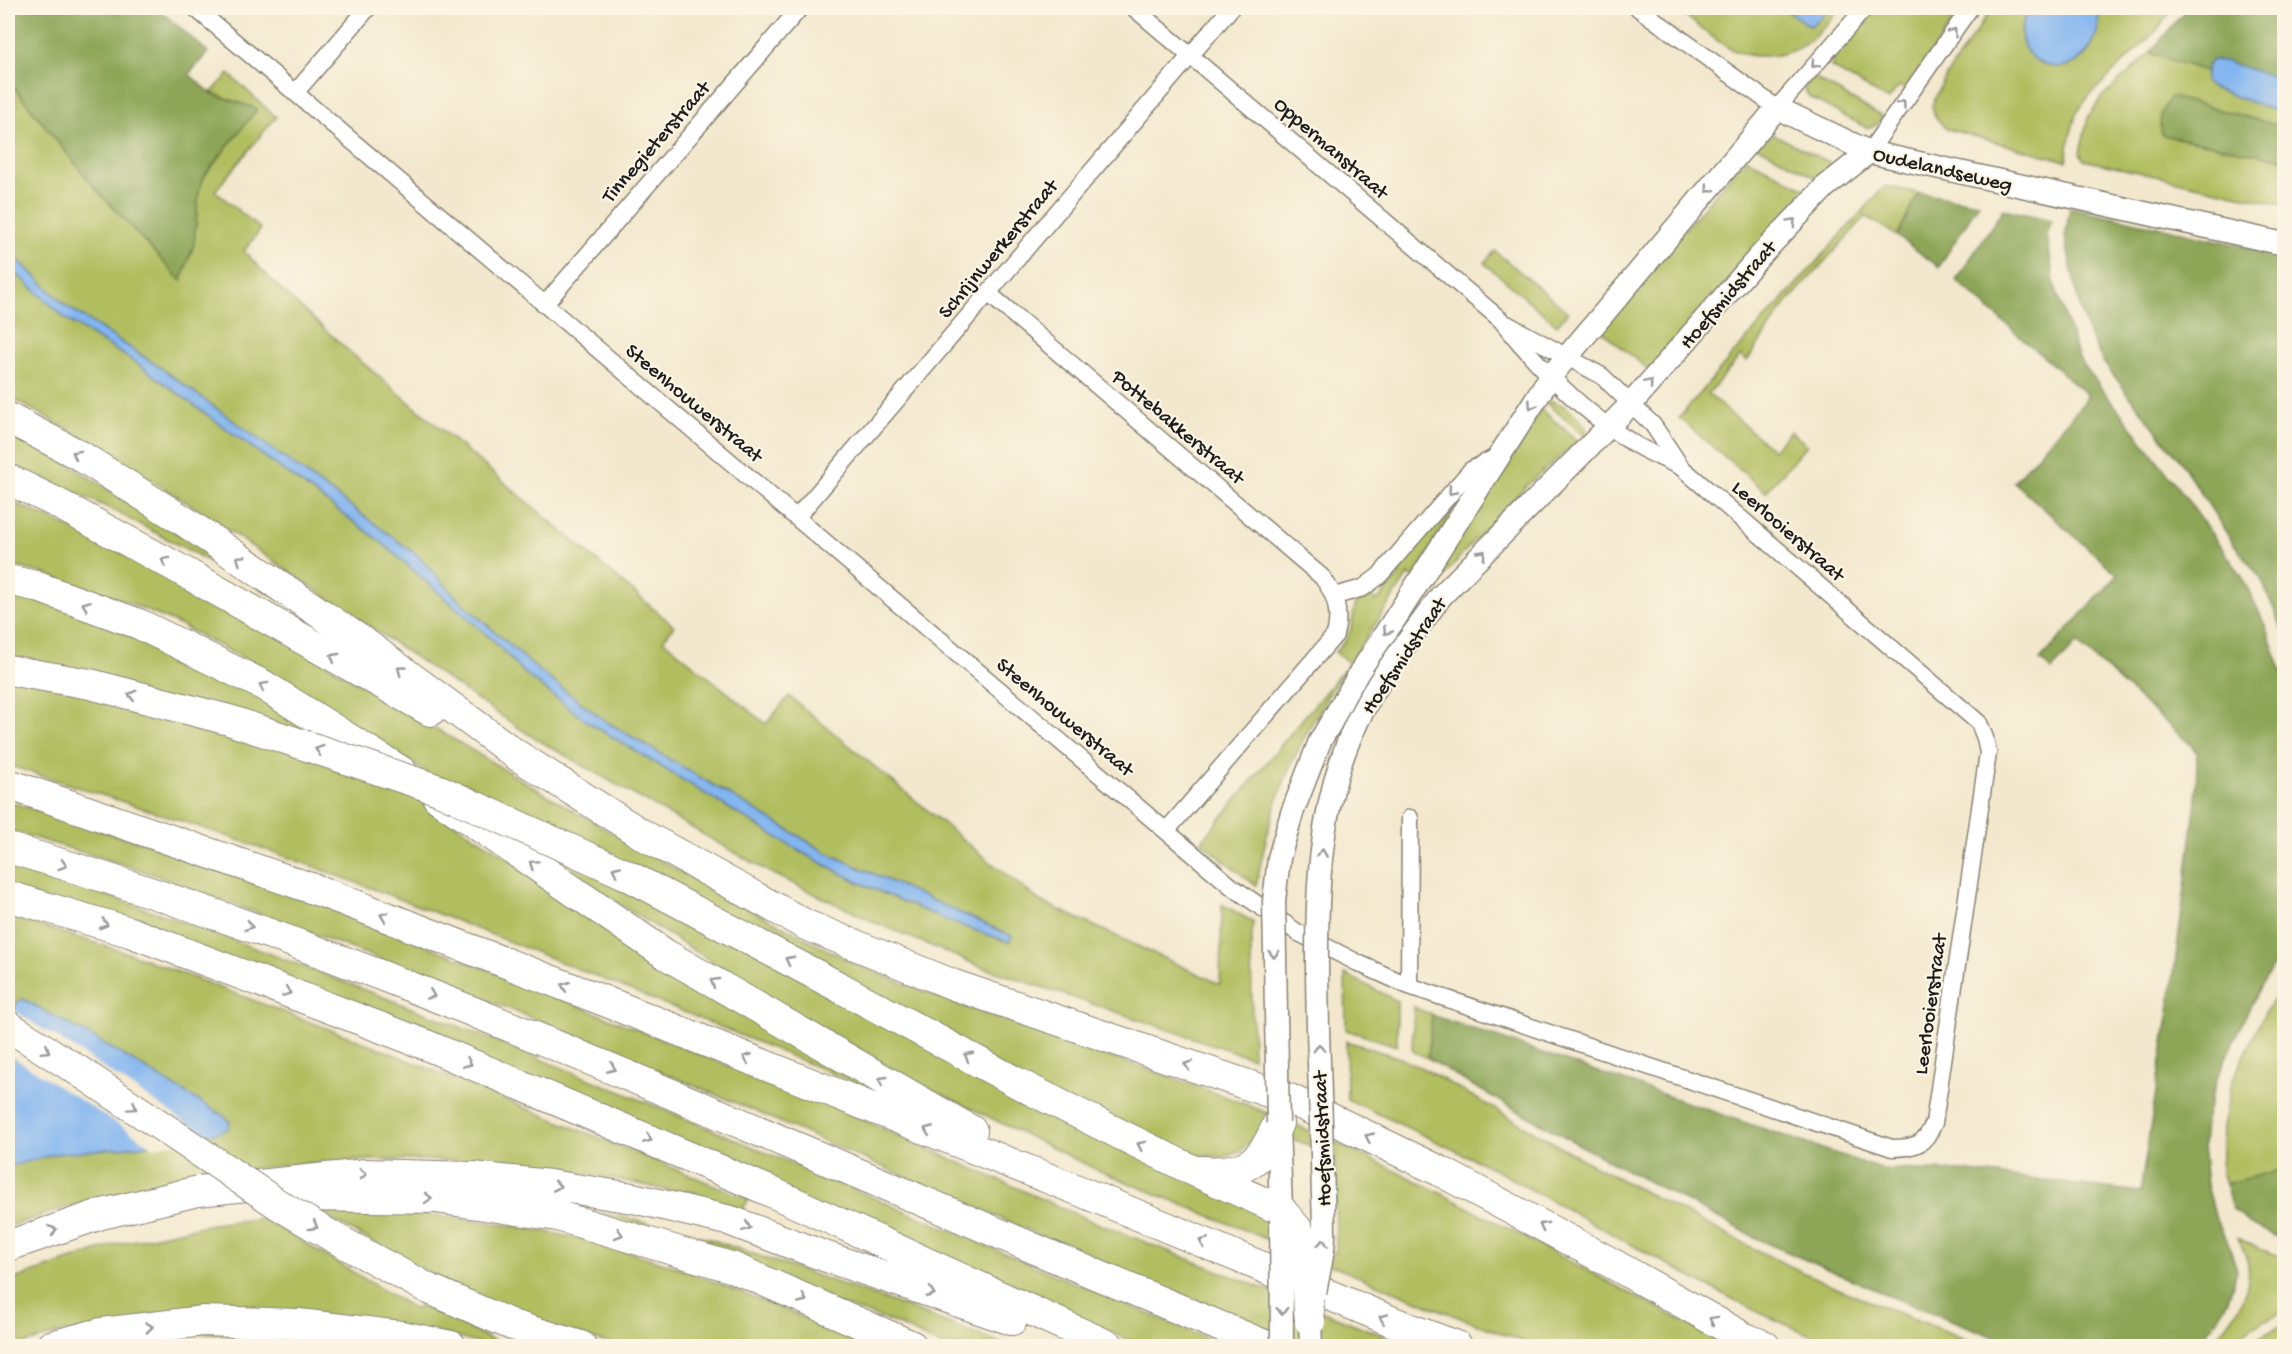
<svg xmlns="http://www.w3.org/2000/svg" width="2292" height="1354" font-family="'Gochi Hand',sans-serif">
	<style>
		.green { fill: #b1be60; stroke: #666d3e; stroke-width: 1.5; fill-rule: evenodd }
		.forest { fill: #8ca556; stroke: #546039; stroke-width: 1.5 }
		.water { fill: #83b5f0; stroke: #506886; stroke-width: 1.5 }
		.pier { fill: #f3e8cd }
		.lines { fill: none; stroke-linecap: round; stroke-linejoin: round }
		.street-casing { stroke: #888274; stroke-width: 19 }
		.secondary-casing { stroke: #888274; stroke-width: 25 }
		.highway-casing { stroke: #888274; stroke-width: 32 }
		.street { stroke: #fff; stroke-width: 16 }
		.secondary { stroke: #fff; stroke-width: 22 }
		.highway { stroke: #fff; stroke-width: 30 }
		.secondary-bridge-casing { stroke: #888274; stroke-width: 25; stroke-linecap: butt }
		.highway-bridge-casing { stroke: #888274; stroke-width: 32; stroke-linecap: butt }
		.secondary-bridge { stroke: #fff; stroke-width: 22 }
		.highway-bridge { stroke: #fff; stroke-width: 30 }
		.oneway { stroke: #999 }
		.labels { text-anchor: middle; stroke-width: 4.5; stroke-linejoin: round; paint-order: stroke }
		.street-label { font-size: 21px; fill: #1c1c1c; stroke: #fcf5e5 }
	</style>
	<rect width="100%" height="100%" fill="#fcf5e5"/>
	<filter id="ink" filterUnits="userSpaceOnUse"><feTurbulence type="fractalNoise" baseFrequency=".0167" numOctaves="2"/><feDisplacementMap in="SourceGraphic" scale="12" xChannelSelector="R" yChannelSelector="G"/><feConvolveMatrix kernelMatrix="1 2 1 2 8 2 1 2 1" color-interpolation-filters="sRGB"/></filter>
	<filter id="wash" filterUnits="userSpaceOnUse"><feTurbulence type="fractalNoise" baseFrequency=".008" numOctaves="4" result="noise"/><feDisplacementMap in="SourceGraphic" scale="24" xChannelSelector="R" yChannelSelector="G"/><feGaussianBlur stdDeviation="1.35" result="paint"/><feColorMatrix in="noise" values="0 0 0 0 0 0 0 0 0 0 0 0 0 0 0 0 0 1.4 0 .05"/><feComposite in="paint" operator="in"/></filter>
	<g filter="url(#wash)">
		<rect width="100%" height="100%" fill="#f3e8cd"/>
		<path class="green" d="M1675,8H1783L1810,26L1815,23L1829,8H1841C1832,18 1823,29 1813,38C1791,58 1753,62 1727,47C1709,36 1692,20 1675,8Z
			M1873,8H1962L1905,90L1899,86L1888,100L1831,67L1834,61L1829,58Z
			M1992,8H2031C1994,57 2072,93 2094,41C2098,33 2097,22 2098,13L2090,8H2173L2157,30L2089,96L2076,114L2070,137L2066,161L1947,129L1935,117L1932,105L1946,76Z
			M2150,53L2206,71L2205,76L2212,88L2284,114V127L2171,97L2162,135L2284,159V205L2084,160L2080,153L2088,117L2101,98Z
			M229,74L276,117L215,191L261,229L244,251L281,290L350,352L674,626L663,640L766,724L789,696L989,861L1040,901L1220,984L1222,904L1253,922L1251,949L1253,1058L979,966L874,922L769,872L528,734L191,505L89,441L8,396V266L66,319L135,362L380,541L495,642L524,673L586,721L801,852L860,883L948,921L1009,942L1011,936L827,853L607,722L538,670L459,600L416,554L161,368L65,305L8,250V80L95,188L181,281L194,244L199,190L205,175L257,109L211,93Z
			M1813,77L1883,117L1877,125L1867,128L1809,97L1804,89Z
			M1773,134L1829,162L1833,170L1824,182L1755,145Z
			M1746,158L1813,193L1650,371L1599,329Z
			M1885,186L1919,193L1897,236L1866,216L1786,304L1747,361L1740,356L1708,394L1773,450L1790,431L1807,445L1766,492L1679,418L1735,352Z
			M1495,251L1568,312L1557,325L1484,263Z
			M1550,401C1563,402 1585,420 1587,433L1585,436L1546,403Z
			M1541,409L1578,441L1525,487L1471,544L1428,595L1423,591Z
			M8,426L284,601L109,508L8,463Z
			M1471,479L1414,578L1408,575C1365,642 1312,710 1283,784C1270,817 1263,852 1256,886L1201,842L1349,663L1335,652L1345,641L1350,632L1356,602L1371,597L1377,601L1400,574L1395,570Z
			M8,500C272,613 507,783 761,915C793,931 824,949 856,964C876,974 898,981 918,989C1026,1032 1139,1063 1247,1105C1416,1171 1570,1265 1731,1346H1535L1445,1312L1095,1169L911,1079L801,1017L629,910L363,730L254,664L178,624L129,603L42,573L8,565ZM1280,1135L1335,1154L1336,1253L1279,1230L1266,1212L1195,1155L1223,1157L1239,1152L1254,1139Z
			M8,589L63,606L244,685L356,756L452,822L881,1094C698,1017 514,941 328,872C222,833 115,799 8,765Z
			M8,801L114,835L214,861L850,1114L1089,1220L1410,1346H1314L1170,1292L743,1106L520,1013L314,934L135,868L8,830Z
			M8,864C123,898 237,941 349,984C645,1096 934,1226 1226,1346H1143L1016,1292L8,885Z
			M8,916L131,954L371,1045L749,1199L743,1209C680,1193 617,1177 552,1169C370,1147 181,1164 8,1227Z
			M1345,974L1397,1001V1046L1346,1030Z
			M2284,981V1239L2277,1237L2284,1170L2225,1184L2221,1173L2223,1126L2232,1082L2264,1014Z
			M1414,1007L1432,1015L1428,1058L1414,1052L1412,1048Z
			M1346,1041L1400,1058L1428,1071L1589,1163L1758,1251L1841,1290L1983,1346H1835L1758,1312L1698,1281L1488,1166L1347,1099Z
			M550,1205L614,1215L707,1238L890,1301L1008,1346H943L892,1322Z
			M316,1211L417,1213L521,1227L597,1242L677,1267L875,1346H622L574,1335L496,1309Z
			M263,1218L416,1310L419,1305L505,1346H488L444,1334L64,1332L17,1346H8V1281L114,1245L212,1224Z
			M2238,1238L2259,1249L2284,1257V1310L2219,1346H2209C2229,1325 2255,1291 2247,1260C2245,1252 2241,1245 2238,1238Z
			M2284,1323V1346H2246Z"/>
		<path class="forest" d="M8,8H157L208,52L189,74L211,93L257,109L205,175L199,190L194,244L181,281L95,188L8,80Z
			M2187,8H2284V80L2218,60H2212L2206,71L2150,53Z
			M2171,97L2284,127V159L2162,135C2157,120 2162,108 2171,97Z
			M1919,193L1979,203L1939,267L1897,236Z
			M2070,207L2284,255V633L2261,579L2233,543L2181,462L2104,363L2090,337L2079,304L2065,238Z
			M2003,209L2052,220L2047,234L2054,283L2079,359L2181,491L2241,575L2262,618L2284,677V944L2245,1017L2219,1073L2205,1120L2203,1146L2207,1185L2217,1222L2227,1240L2237,1270L2228,1300L2212,1327L2194,1346H2017L1890,1296L1764,1242L1596,1154L1468,1083L1428,1058L1432,1015L1881,1169L1963,1171L2140,1192L2170,1004L2196,800L2197,753L2191,745L2077,643L2052,670L2040,660L2118,575L2014,482L2086,400L2087,395L1956,280Z
			M2284,1169L2277,1237L2247,1222L2232,1208L2225,1184Z"/>
		<path class="water" d="M1783,8H1829L1815,23L1810,26Z
			M2031,8H2090L2098,13C2100,28 2097,36 2089,49C2063,90 1997,54 2031,8Z
			M2212,60L2224,61L2284,80V114L2212,88L2205,82C2205,74 2206,66 2212,60Z
			M8,250L65,305L161,368L416,554L459,600L538,670L607,722L827,853L1012,936L1009,942L948,921L860,883L801,852L586,721L524,673L495,642L380,541L135,362L66,319L8,266Z
			M23,999L91,1036L224,1116L230,1122L228,1129L216,1133L140,1146L55,1154L8,1167V1020L18,1002Z"/>
		<path class="pier" d="M11,1009L64,1042L208,1137L154,1147L8,1054V1014Z"/>
	</g>
	<g filter="url(#ink)">
		<g class="lines">
			<defs>
				<path id="street" d="M195,8L1231,886L1297,932L1358,963L1409,986L1892,1148C1916,1148 1925,1144 1934,1123L1988,753L1985,738L1979,723L1681,467C1666,460 1650,453 1636,445C1583,413 1539,368 1501,320L1134,8
					M1638,8L1777,108L1865,8
					M295,93L368,8
					M1869,152L1970,8
					M988,293L1322,577C1336,595 1341,612 1335,635L1167,830
					M545,304L800,8
					M1507,324L1602,376L1653,425L1681,467
					M797,517L1231,8
					M1335,596L1363,588L1379,576L1471,470L1498,456
					M1409,986L1410,818"/>
				<path id="secondary" d="M1441,596L1631,404L1759,257L1825,187L1869,152
					M1292,813L1320,741L1362,670L1550,377L1777,108L1869,152L2284,244
					M1278,1124L1281,1210
					M1310,1321L1311,1346"/>
				<path id="highway" d="M8,418L79,455L184,521L370,647L515,754L643,835L806,925L954,985L1292,1100L1440,1171L1606,1260L1745,1338L1765,1346
					M8,479L55,502L172,565L430,711
					M8,580L35,586L139,624L263,685L402,772
					M8,784L322,892L607,1002L1080,1191L1408,1328L1457,1346
					M438,798L665,954L972,1131
					M8,848C281,927 542,1038 803,1150C957,1216 1112,1282 1267,1346
					M8,896L130,932L424,1044L767,1190L1109,1346
					M841,988L1025,1087L1194,1171L1281,1210
					M8,1026L85,1075
					M1200,1171C1244,1174 1261,1165 1278,1123
					M304,1196L436,1198L558,1216L734,1268L912,1346
					M8,1246L98,1215L198,1191L366,1174L473,1177L550,1185L633,1198L731,1221L824,1256L1012,1320
					M427,1288L512,1325L581,1346
					M51,1346L101,1333L203,1321L299,1324L401,1336L451,1346"/>
			</defs>
			<use href="#street" class="street-casing"/>
			<use href="#secondary" class="secondary-casing"/>
			<use href="#highway" class="highway-casing"/>
			<use href="#street" class="street"/>
			<use href="#secondary" class="secondary"/>
			<use href="#highway" class="highway"/>
			<defs>
				<path id="secondary-bridge" d="M1278,1123L1274,901L1279,858L1292,813
					M1281,1210L1282,1346
					M1315,1293C1318,1274 1324,1254 1324,1235C1324,1208 1322,1181 1322,1154C1320,1089 1317,1024 1317,959C1317,890 1320,819 1344,753C1364,695 1405,646 1441,596"/>
				<path id="highway-bridge" d="M8,670L90,684L229,720L439,790L625,874L841,988
					M85,1075L279,1205L333,1237L427,1288
					M1281,1210L1298,1230L1305,1265L1310,1321"/>
			</defs>
			<use href="#secondary-bridge" class="secondary-bridge-casing"/>
			<use href="#highway-bridge" class="highway-bridge-casing"/>
			<use href="#secondary-bridge" class="secondary-bridge"/>
			<use href="#highway-bridge" class="highway-bridge"/>
		</g>
		<defs><path id="oneway-chevron" d="M-2-3.5L2.5 0L-2 3.5" fill="none" stroke-width="1.6" stroke-linecap="round" stroke-linejoin="round" transform="scale(1.5)"/></defs>
		<g class="oneway">
			<use href="#oneway-chevron" transform="translate(1953 32) rotate(-55)"/>
			<use href="#oneway-chevron" transform="translate(1815 64) rotate(132)"/>
			<use href="#oneway-chevron" transform="translate(1902 104) rotate(-54)"/>
			<use href="#oneway-chevron" transform="translate(1709 189) rotate(130)"/>
			<use href="#oneway-chevron" transform="translate(1792 222) rotate(-47)"/>
			<use href="#oneway-chevron" transform="translate(1649 383) rotate(-49)"/>
			<use href="#oneway-chevron" transform="translate(1532 405) rotate(124)"/>
			<use href="#oneway-chevron" transform="translate(76 454) rotate(-151)"/>
			<use href="#oneway-chevron" transform="translate(1452 491) rotate(131)"/>
			<use href="#oneway-chevron" transform="translate(1482 554) rotate(-46)"/>
			<use href="#oneway-chevron" transform="translate(240 559) rotate(-146)"/>
			<use href="#oneway-chevron" transform="translate(165 561) rotate(-151)"/>
			<use href="#oneway-chevron" transform="translate(86 605) rotate(-160)"/>
			<use href="#oneway-chevron" transform="translate(1387 631) rotate(123)"/>
			<use href="#oneway-chevron" transform="translate(334 657) rotate(-150)"/>
			<use href="#oneway-chevron" transform="translate(401 670) rotate(-144)"/>
			<use href="#oneway-chevron" transform="translate(263 686) rotate(-151)"/>
			<use href="#oneway-chevron" transform="translate(132 695) rotate(-165)"/>
			<use href="#oneway-chevron" transform="translate(319 750) rotate(-162)"/>
			<use href="#oneway-chevron" transform="translate(1322 853) rotate(-82)"/>
			<use href="#oneway-chevron" transform="translate(533 864) rotate(-146)"/>
			<use href="#oneway-chevron" transform="translate(63 865) rotate(18)"/>
			<use href="#oneway-chevron" transform="translate(616 870) rotate(-156)"/>
			<use href="#oneway-chevron" transform="translate(384 916) rotate(-159)"/>
			<use href="#oneway-chevron" transform="translate(104 924) rotate(16)"/>
			<use href="#oneway-chevron" transform="translate(249 926) rotate(18)"/>
			<use href="#oneway-chevron" transform="translate(1274 954) rotate(90)"/>
			<use href="#oneway-chevron" transform="translate(789 960) rotate(-152)"/>
			<use href="#oneway-chevron" transform="translate(714 982) rotate(-150)"/>
			<use href="#oneway-chevron" transform="translate(565 986) rotate(-159)"/>
			<use href="#oneway-chevron" transform="translate(287 992) rotate(21)"/>
			<use href="#oneway-chevron" transform="translate(431 995) rotate(22)"/>
			<use href="#oneway-chevron" transform="translate(1319 1048) rotate(-92)"/>
			<use href="#oneway-chevron" transform="translate(46 1050) rotate(32)"/>
			<use href="#oneway-chevron" transform="translate(968 1056) rotate(-152)"/>
			<use href="#oneway-chevron" transform="translate(747 1058) rotate(-158)"/>
			<use href="#oneway-chevron" transform="translate(468 1063) rotate(23)"/>
			<use href="#oneway-chevron" transform="translate(1188 1065) rotate(-161)"/>
			<use href="#oneway-chevron" transform="translate(612 1068) rotate(23)"/>
			<use href="#oneway-chevron" transform="translate(882 1080) rotate(-150)"/>
			<use href="#oneway-chevron" transform="translate(133 1107) rotate(34)"/>
			<use href="#oneway-chevron" transform="translate(928 1130) rotate(-158)"/>
			<use href="#oneway-chevron" transform="translate(1369 1137) rotate(-155)"/>
			<use href="#oneway-chevron" transform="translate(648 1139) rotate(23)"/>
			<use href="#oneway-chevron" transform="translate(1141 1145) rotate(-154)"/>
			<use href="#oneway-chevron" transform="translate(363 1174) rotate(-3)"/>
			<use href="#oneway-chevron" transform="translate(557 1186) rotate(9)"/>
			<use href="#oneway-chevron" transform="translate(428 1198) rotate(2)"/>
			<use href="#oneway-chevron" transform="translate(314 1226) rotate(31)"/>
			<use href="#oneway-chevron" transform="translate(1543 1226) rotate(-152)"/>
			<use href="#oneway-chevron" transform="translate(747 1227) rotate(21)"/>
			<use href="#oneway-chevron" transform="translate(53 1230) rotate(-19)"/>
			<use href="#oneway-chevron" transform="translate(619 1234) rotate(17)"/>
			<use href="#oneway-chevron" transform="translate(1203 1242) rotate(-157)"/>
			<use href="#oneway-chevron" transform="translate(1323 1243) rotate(-83)"/>
			<use href="#oneway-chevron" transform="translate(931 1293) rotate(19)"/>
			<use href="#oneway-chevron" transform="translate(803 1299) rotate(24)"/>
			<use href="#oneway-chevron" transform="translate(1282 1311) rotate(90)"/>
			<use href="#oneway-chevron" transform="translate(1383 1318) rotate(-157)"/>
			<use href="#oneway-chevron" transform="translate(1713 1320) rotate(-151)"/>
			<use href="#oneway-chevron" transform="translate(149 1327) rotate(-7)"/>
		</g>
	</g>
	<g class="labels">
		<g class="street-label">
			<text transform="translate(655 141) rotate(-49)" y="7">Tinnegieterstraat</text>
			<text transform="translate(1332 147) rotate(41)" y="7">Oppermanstraat</text>
			<text transform="translate(1943 168) rotate(13)" y="7">Oudelandseweg</text>
			<text transform="translate(997 248) rotate(-50)" y="7">Schrijnwerkerstraat</text>
			<text transform="translate(1727 294) rotate(-49)" y="7">Hoefsmidstraat</text>
			<text transform="translate(695 402) rotate(40)" y="7">Steenhouwerstraat</text>
			<text transform="translate(1179 426) rotate(40)" y="7">Pottebakkerstraat</text>
			<text transform="translate(1789 530) rotate(41)" y="7">Leerlooierstraat</text>
			<text transform="translate(1403 655) rotate(-56)" y="7">Hoefsmidstraat</text>
			<text transform="translate(1066 716) rotate(40)" y="7">Steenhouwerstraat</text>
			<text transform="translate(1929 1004) rotate(-82)" y="7">Leerlooierstraat</text>
			<text transform="translate(1321 1139) rotate(-92)" y="7">Hoefsmidstraat</text>
		</g>
	</g>
	<rect width="2292" height="1354" fill="none" stroke="#fcf5e5" stroke-width="30"/>
</svg>
